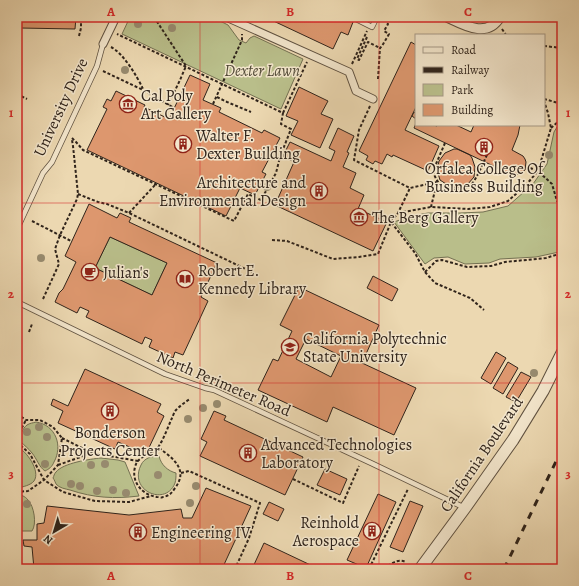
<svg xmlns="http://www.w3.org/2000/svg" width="579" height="586" font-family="Alegreya,serif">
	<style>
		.green { fill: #b9be8a; stroke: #747152 }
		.building { fill: #dd976e; stroke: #30241b; fill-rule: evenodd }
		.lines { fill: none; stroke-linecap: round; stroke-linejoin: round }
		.service-casing { stroke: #5f5140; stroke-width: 6 }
		.pedestrian-casing { stroke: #5f5140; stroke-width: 9 }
		.minor-casing { stroke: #5f5140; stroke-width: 11 }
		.tertiary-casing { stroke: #5f5140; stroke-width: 13 }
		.path { stroke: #30241b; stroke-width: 2; stroke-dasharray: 3 2; stroke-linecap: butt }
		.service { stroke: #f3e6cc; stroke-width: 4.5 }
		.pedestrian { stroke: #f3e6cc; stroke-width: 7 }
		.minor { stroke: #f3e6cc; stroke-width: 9 }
		.tertiary { stroke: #f3e6cc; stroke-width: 11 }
		.rail { stroke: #30241b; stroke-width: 3; stroke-dasharray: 7 7; stroke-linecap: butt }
		.tree { fill: #978a6e }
		.grid { fill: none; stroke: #d62828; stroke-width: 1; stroke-opacity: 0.55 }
		.labels { text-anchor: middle; stroke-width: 3; stroke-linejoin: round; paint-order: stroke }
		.park-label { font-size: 16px; font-style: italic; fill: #524a37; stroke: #f3e6cc }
		.poi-label { font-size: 16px; fill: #30241b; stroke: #f3e6cc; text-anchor: start }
		.street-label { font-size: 16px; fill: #30241b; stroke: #f3e6cc }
		.neatline { fill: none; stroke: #d62828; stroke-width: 1.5 }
		.grid-label { font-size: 13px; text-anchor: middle; font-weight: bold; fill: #d62828 }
	</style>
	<rect width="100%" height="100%" fill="#ecd8b1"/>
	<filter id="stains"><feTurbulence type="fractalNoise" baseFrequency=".005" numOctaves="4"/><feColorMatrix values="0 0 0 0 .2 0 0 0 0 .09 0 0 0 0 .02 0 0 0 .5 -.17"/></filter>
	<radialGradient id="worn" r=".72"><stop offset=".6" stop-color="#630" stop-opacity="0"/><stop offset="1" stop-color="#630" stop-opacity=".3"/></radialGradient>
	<path class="green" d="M130,17H212L228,25L239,40L246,43L250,38L254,36L303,59L281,109L122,34Z
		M562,122V250L559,252L536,257L500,259L489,263L465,264L448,257L434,258L425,264L394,222L411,216L428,213H460L483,212L508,206L533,184L547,164L554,132L557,127Z
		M110,237L167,263L152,295L95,268Z
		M36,422C56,425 63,446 54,462C52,467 49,469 45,471C39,467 37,459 32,453C29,449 24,445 21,442C18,437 23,428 27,425C30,423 33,423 36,422Z
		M17,447C26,450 41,471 34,481C31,485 23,487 17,488Z
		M159,456C161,465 168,471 176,473C176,476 176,480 175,483C166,507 128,491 141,465C144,458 152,456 159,456Z
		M101,458L118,460L125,462L139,496C114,499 94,498 70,490C66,489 59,488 56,484C56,484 54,479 53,478C54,476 54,474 56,472C63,463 90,459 101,458Z
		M17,494C21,495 25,496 28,500C34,506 37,524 32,531H17Z"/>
	<path class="building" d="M17,17H76L75,29L20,28L17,34Z
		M265,17H343L353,22L348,35L341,32L333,49Z
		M411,42L416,45V107L405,130L439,146L428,171L393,155L392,157L387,154L382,164L375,161L373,164L366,160L368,156L359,151Z
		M190,75L210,84L203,100L221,108L219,112L262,133L264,130L280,138L262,172L266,174L255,195L240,188L226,216L87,150L107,109L103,107L107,99L111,101L116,91L145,105L144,107L169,119Z
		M299,87L328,101L321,114L333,119L320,148L291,135L298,121L286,116Z
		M414,112L416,113V119L412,116Z
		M416,123V125H456L471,132L474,125H520L518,135L512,150L523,156L525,159L526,162L525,170L519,174H510L414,128Z
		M338,128L354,136L347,152L349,153L343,167L356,173L350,188L364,195L358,209L387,222L373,251L275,205L294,162L283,156L290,142L331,161L335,151L329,148Z
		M454,149H457L470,155L472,158L475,167L474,177L467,185L458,188L449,186L440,180L437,170L439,161L445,153Z
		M89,204L117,218L120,213L131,218L129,222L217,263L201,297L208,301L183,355L175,352L173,358L149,347L152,340L145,337L142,344L86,317L89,311L80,307L77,313L55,302L59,293L63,289L76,262L65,256ZM110,237L167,263L152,295L95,268Z
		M373,276L398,289L392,301L367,288Z
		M299,287L379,325L362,363L416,388L394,435L333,407L327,422L258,390L273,359L278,361L292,331L280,325ZM306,339L341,356L331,377L296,359Z
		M496,352L506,358L491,384L481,378Z
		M508,362L518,368L503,394L493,388Z
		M85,369L161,404L157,412L164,416L146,454L118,442L115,449L58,423L63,411L51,405L53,399L68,406Z
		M521,372L531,377L516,402L506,397Z
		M214,411L226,416L224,420L303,457L285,495L200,456L207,442L201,439Z
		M325,469L347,479L340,495L317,485Z
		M206,488L251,506L222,569H177L168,566H62V569H34L32,547L24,546L23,540H37V524L44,523L47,506L129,515L181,509L183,518H192Z
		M378,494L396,502L366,568L347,560Z
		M410,501L423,506L403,552L390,547Z
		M269,502L284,509L278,521L263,514Z
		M264,543L319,569H252Z"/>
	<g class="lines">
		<defs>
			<path id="service" d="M352,17L372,27L377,17
				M17,229L43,173L52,162L97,66L103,44
				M17,302L165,374L205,388L214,390L371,463L465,508"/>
			<path id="pedestrian" d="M226,17L349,72L356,91L373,99
				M103,44L116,17"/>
			<path id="minor" d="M447,17C464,25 487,39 500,17"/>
			<path id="tertiary" d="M420,569L465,508L513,440L543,391L562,353"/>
		</defs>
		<use href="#service" class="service-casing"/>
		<use href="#pedestrian" class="pedestrian-casing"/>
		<use href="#minor" class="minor-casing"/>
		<use href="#tertiary" class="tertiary-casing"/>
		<path class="path" d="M87,17L103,18L105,19
			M154,17L186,66L180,80L168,105
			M502,29L506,35
			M79,36L81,28V17
			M367,37L357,59L359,60L368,42L380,48
			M544,46L562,48
			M111,47C123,53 137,76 143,89
			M352,64L367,31
			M103,71L143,90L174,108
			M378,79L380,48L382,46L389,34L384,31L388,24L385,23
			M17,94L27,99
			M217,97L227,102L251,112
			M544,99L562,104
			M213,104L242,40V34
			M370,106L359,130L354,160L410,188L437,182L431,207
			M283,113L307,62
			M436,125L437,126
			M551,128L562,118
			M72,138L76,142L83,150L234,221L248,194L261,200L276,173L280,157L291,129L281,124L283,113L117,34
			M445,143L433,171C436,180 438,185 449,188C455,191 464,191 470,186C476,181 485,159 489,150
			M530,168L538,171L552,184L557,201L562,206
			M78,194L98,202L107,204L129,213L256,274
			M129,213L155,185
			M398,213L431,207L468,209L490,207L508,201L526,185L538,171L551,128L548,113L544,101
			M32,221L71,241
			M391,222L398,213L410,188
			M272,240L287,241L333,259L359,257L378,254L391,222L415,253L425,272L435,283L470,298L484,310
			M425,272L436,261L442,260L467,267L491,266L505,262L546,258L562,253
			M43,299L59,264L55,249L60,235L77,199L78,194L73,146L72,140
			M29,332L32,324
			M17,414L26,420H40L53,427L62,438L58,465L44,480L28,491L17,492
			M17,437L26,420
			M62,438L92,453
			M17,442L30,454L44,480L63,492L95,501L129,502L151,496
			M159,448C173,458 189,470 175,488C172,493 169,496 163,497C162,498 159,497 157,497C143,495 131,483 135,467C138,454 153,456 159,446C164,438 168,427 172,418C173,416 174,412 176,410C180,406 185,402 190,399
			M58,465L92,453L138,461
			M181,473L189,471L260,503L249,538L235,569
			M293,479L343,503L359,466
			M17,553L23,569
			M369,569L408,489
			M384,569C391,564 397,558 406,562"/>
		<use href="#service" class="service"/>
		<use href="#pedestrian" class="pedestrian"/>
		<use href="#minor" class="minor"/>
		<use href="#tertiary" class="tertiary"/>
		<path class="rail" d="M504,569L562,449"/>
	</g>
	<g class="tree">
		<circle cx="138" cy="24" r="4"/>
		<circle cx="172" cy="28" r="4"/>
		<circle cx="125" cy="70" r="4"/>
		<circle cx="549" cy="155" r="4"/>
		<circle cx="267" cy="187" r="4"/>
		<circle cx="456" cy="219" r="4"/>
		<circle cx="41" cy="258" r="4"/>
		<circle cx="534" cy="373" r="4"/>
		<circle cx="217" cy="404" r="4"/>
		<circle cx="203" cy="408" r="4"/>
		<circle cx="188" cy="419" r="4"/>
		<circle cx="39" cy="427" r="4"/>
		<circle cx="27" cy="432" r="4"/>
		<circle cx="47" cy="437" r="4"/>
		<circle cx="45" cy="464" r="4"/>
		<circle cx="105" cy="464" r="4"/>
		<circle cx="91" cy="465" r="4"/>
		<circle cx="158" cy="475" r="4"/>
		<circle cx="71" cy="484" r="4"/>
		<circle cx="80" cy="486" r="4"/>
		<circle cx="196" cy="486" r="4"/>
		<circle cx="113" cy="490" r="4"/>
		<circle cx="97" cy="491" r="4"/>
		<circle cx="126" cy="493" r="4"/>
		<circle cx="190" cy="503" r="4"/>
		<circle cx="27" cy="504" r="4"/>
	</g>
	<path class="grid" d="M200,17V569M379,17V569M17,203H562M17,383H562"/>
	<defs>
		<symbol id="museum-ring" viewBox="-11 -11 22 22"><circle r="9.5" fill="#f3e6cc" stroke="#8f2418" stroke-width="1.5"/><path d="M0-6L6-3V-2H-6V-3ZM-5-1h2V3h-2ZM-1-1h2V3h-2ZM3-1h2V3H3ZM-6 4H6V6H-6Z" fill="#8f2418"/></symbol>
		<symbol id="building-ring" viewBox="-11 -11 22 22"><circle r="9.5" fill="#f3e6cc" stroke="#8f2418" stroke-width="1.5"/><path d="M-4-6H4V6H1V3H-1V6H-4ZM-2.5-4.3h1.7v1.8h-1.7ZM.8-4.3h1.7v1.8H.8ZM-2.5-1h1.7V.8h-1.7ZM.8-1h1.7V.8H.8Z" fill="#8f2418"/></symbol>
		<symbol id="cafe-ring" viewBox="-11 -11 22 22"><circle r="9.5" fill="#f3e6cc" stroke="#8f2418" stroke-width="1.5"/><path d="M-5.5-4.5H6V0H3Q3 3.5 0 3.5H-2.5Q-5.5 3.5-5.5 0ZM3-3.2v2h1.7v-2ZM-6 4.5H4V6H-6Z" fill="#8f2418"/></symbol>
		<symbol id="library-ring" viewBox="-11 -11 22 22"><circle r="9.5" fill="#f3e6cc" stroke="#8f2418" stroke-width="1.5"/><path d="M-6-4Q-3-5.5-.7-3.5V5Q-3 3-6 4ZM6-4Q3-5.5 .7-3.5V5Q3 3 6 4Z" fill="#8f2418"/></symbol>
		<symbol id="university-ring" viewBox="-11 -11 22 22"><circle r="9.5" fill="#f3e6cc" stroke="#8f2418" stroke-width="1.5"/><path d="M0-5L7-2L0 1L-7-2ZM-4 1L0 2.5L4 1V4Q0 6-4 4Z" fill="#8f2418"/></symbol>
	</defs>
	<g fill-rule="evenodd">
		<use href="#museum-ring" x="118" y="94" width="20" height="20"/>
		<use href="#building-ring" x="173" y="134" width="20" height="20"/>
		<use href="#building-ring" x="474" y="137" width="20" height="20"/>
		<use href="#building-ring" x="309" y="181" width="20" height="20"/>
		<use href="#museum-ring" x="349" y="207" width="20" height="20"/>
		<use href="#cafe-ring" x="80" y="262" width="20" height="20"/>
		<use href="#library-ring" x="175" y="269" width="20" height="20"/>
		<use href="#university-ring" x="280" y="337" width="20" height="20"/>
		<use href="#building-ring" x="100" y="401" width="20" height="20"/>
		<use href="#building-ring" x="238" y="443" width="20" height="20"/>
		<use href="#building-ring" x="362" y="521" width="20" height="20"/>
		<use href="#building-ring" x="128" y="522" width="20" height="20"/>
	</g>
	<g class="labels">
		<g class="park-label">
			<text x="262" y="76">Dexter Lawn</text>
		</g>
		<g class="poi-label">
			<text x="141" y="101">Cal Poly<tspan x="141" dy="18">Art Gallery</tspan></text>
			<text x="196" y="141">Walter F.<tspan x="196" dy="18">Dexter Building</tspan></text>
			<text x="484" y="174" text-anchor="middle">Orfalea College Of<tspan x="484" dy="18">Business Building</tspan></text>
			<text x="306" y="188" text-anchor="end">Architecture and<tspan x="306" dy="18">Environmental Design</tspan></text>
			<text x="372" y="223">The Berg Gallery</text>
			<text x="198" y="276">Robert E.<tspan x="198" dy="18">Kennedy Library</tspan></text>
			<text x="103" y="278">Julian's</text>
			<text x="303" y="344">California Polytechnic<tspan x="303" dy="18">State University</tspan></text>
			<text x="110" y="438" text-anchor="middle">Bonderson<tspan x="110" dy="18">Projects Center</tspan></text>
			<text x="261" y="450">Advanced Technologies<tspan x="261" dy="18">Laboratory</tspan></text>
			<text x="359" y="528" text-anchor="end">Reinhold<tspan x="359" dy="18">Aerospace</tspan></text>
			<text x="151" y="538">Engineering IV</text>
		</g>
		<g class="street-label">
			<text transform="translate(60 107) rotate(-65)" y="6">University Drive</text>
			<text transform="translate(224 383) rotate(23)" y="6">North Perimeter Road</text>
			<text transform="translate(481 454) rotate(-56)" y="6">California Boulevard</text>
		</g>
	</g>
	<rect width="579" height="586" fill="none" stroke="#ecd8b1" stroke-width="44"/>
	<rect x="415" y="34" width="130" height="92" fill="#f3e6cc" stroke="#a59885"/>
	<rect x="423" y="47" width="20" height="6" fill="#f3e6cc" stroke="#a59885"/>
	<text x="451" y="54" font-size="12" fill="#30241b">Road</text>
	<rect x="423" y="67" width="20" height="6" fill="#30241b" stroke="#a59885"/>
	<text x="451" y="74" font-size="12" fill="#30241b">Railway</text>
	<rect x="423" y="84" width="20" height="12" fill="#b9be8a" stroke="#a59885"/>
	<text x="451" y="94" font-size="12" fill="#30241b">Park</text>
	<rect x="423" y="104" width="20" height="12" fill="#dd976e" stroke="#a59885"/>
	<text x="451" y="114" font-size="12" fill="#30241b">Building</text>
	<g transform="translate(54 532) rotate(218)" stroke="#f3e6cc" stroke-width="3" paint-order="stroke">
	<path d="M0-3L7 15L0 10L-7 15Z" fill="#30241b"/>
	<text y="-6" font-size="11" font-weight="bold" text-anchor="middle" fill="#30241b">N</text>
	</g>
	<rect x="22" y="22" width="535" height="542" class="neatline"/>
	<g class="grid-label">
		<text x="111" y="16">A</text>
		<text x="290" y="16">B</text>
		<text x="468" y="16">C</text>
		<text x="11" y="117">1</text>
		<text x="568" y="117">1</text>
		<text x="11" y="298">2</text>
		<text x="568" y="298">2</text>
		<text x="11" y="478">3</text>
		<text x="568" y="478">3</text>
		<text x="111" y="580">A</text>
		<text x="290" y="580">B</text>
		<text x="468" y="580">C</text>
	</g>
	<rect width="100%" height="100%" filter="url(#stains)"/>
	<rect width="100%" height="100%" fill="url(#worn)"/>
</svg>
